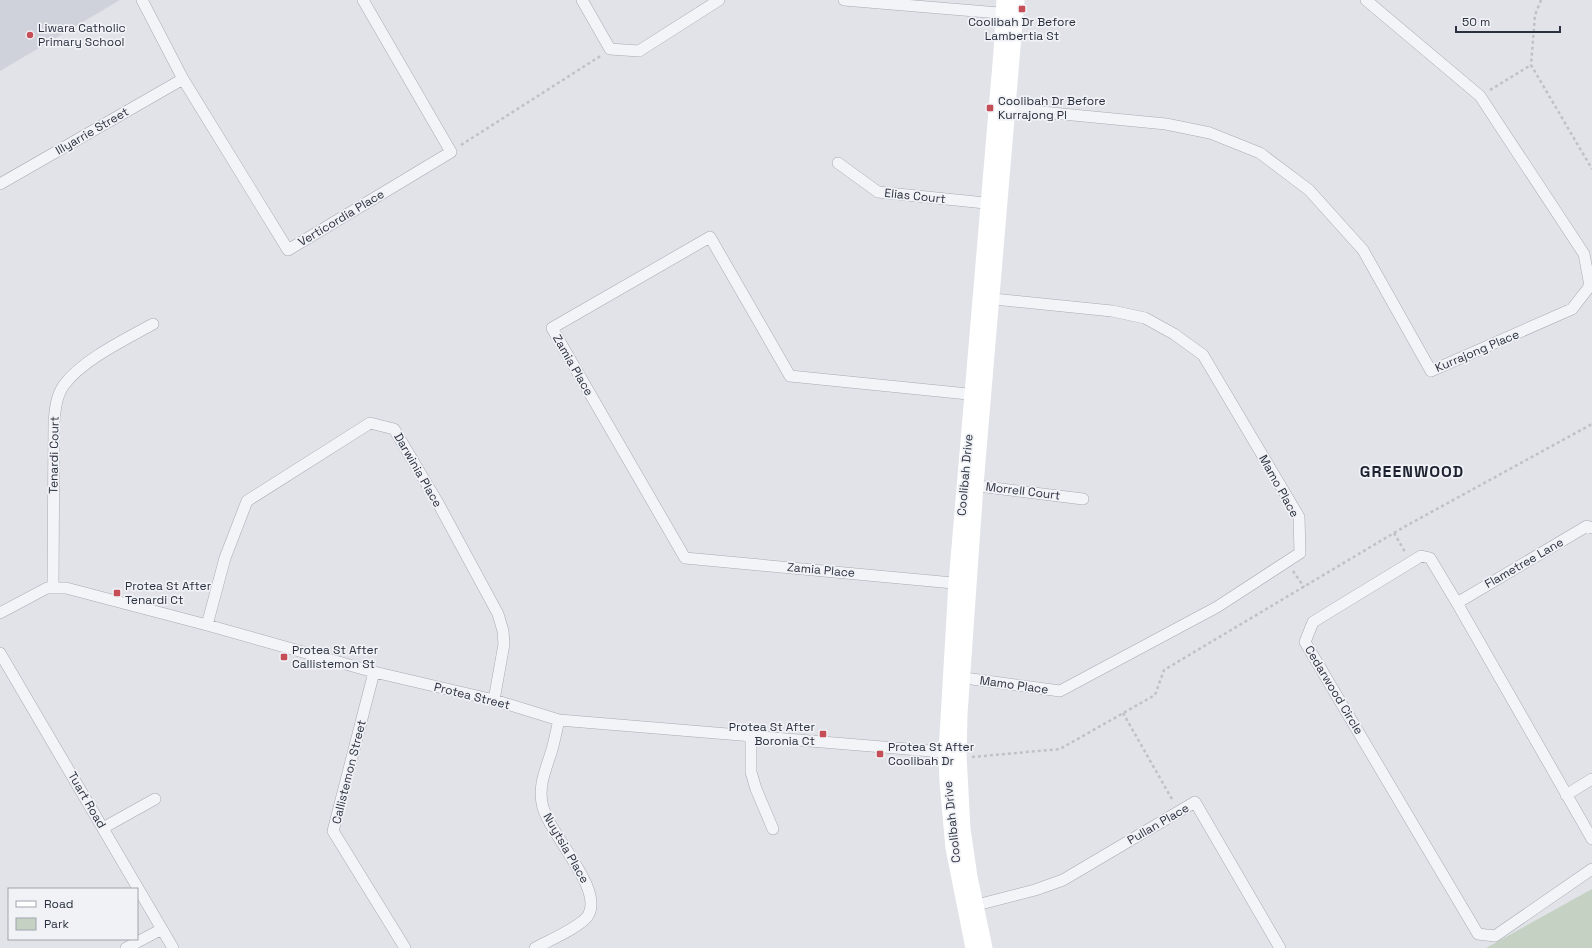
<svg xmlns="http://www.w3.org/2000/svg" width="1592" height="948" font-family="'Space Grotesk',sans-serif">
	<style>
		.built { fill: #cfd2da }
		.green { fill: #c5d2c3 }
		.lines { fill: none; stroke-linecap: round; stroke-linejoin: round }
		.minor-casing { stroke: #a6aab3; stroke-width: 12 }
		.path { stroke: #bfc1c7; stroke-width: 2.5; stroke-dasharray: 3 3; stroke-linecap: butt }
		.minor { stroke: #f3f4f7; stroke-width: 11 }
		.secondary { stroke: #fff; stroke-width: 15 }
		.poi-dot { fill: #c54e57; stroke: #f0f2f6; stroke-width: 1.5 }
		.labels { text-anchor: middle; stroke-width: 3.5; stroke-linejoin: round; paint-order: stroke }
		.poi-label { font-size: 12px; fill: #2a303f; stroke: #f0f2f6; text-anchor: start }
		.street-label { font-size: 12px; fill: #2a303f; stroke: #f0f2f6 }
		.district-label { font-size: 16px; font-weight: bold; letter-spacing: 1px; fill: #1c2230; stroke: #f0f2f6 }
	</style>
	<rect width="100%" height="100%" fill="#e1e3e9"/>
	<path class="built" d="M0,0H120L0,71Z"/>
	<path class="green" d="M1592,889V948H1486Z"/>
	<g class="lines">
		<defs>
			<path id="minor" d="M142,0L183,79L288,250L451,152L363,0
				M582,0L610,49L639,51L719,0
				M844,0L1011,14
				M1000,108L1166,124L1210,133L1260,153L1309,190L1363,250L1431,371L1572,309L1590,286L1584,254L1480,96L1366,0
				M838,163L878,192L995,204
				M0,184L183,79
				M970,485L1083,499
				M964,584L685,558L552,328L710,237L790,376L978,395
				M53,587L54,423C55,410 56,396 64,385C82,360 126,339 153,324
				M1457,603L1587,526L1592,528
				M0,613L47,588H66L207,625L374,672L494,700L559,720L931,751L952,754
				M207,625L225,558L247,501L370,423L394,429L438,503L498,614L503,631L504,644L494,700
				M0,653L173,948
				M374,672L333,831L405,948
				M957,677L1060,691L1217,607L1300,553L1299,517L1203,355L1174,334L1145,318L1112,311L984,298
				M751,736V772L756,789L773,829
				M1566,795L1592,779
				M103,828L155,799
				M1592,839L1457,603L1430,558L1421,556L1313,622L1305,642L1478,934L1495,936L1592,869
				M969,907L1035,890L1063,880L1195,802L1280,948
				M126,948L162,929
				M535,948C548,941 578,928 587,917C607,890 547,834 542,803C538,783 548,765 553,746C555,738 557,728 559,720"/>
		</defs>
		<use href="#minor" class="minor-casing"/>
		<path class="path" d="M1541,0L1535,15L1531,65L1592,169
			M1490,90L1531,65
			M461,145L602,55
			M1394,533L1405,552
			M1293,571L1304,587
			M1123,713L1173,801
			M972,757L1060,749L1155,695L1164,670L1404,527L1592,424"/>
		<use href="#minor" class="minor"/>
		<path class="secondary" d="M973,948L953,848L947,782L946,753L956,583L1001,52L1004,0
			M985,948L970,877L963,829L959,755L960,714L976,485L1017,0"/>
	</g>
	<g class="poi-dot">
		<rect x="1018" y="5" width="8" height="8" rx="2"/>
		<circle cx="30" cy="35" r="4"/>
		<rect x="986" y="104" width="8" height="8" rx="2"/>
		<rect x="113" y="589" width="8" height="8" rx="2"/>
		<rect x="280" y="653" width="8" height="8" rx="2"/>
		<rect x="819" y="730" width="8" height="8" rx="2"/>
		<rect x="876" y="750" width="8" height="8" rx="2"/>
	</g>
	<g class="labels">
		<g class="poi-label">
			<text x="1022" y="26" text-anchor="middle">Coolibah Dr Before<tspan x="1022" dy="14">Lambertia St</tspan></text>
			<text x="38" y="32">Liwara Catholic<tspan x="38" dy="14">Primary School</tspan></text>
			<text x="998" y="105">Coolibah Dr Before<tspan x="998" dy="14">Kurrajong Pl</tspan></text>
			<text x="125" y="590">Protea St After<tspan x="125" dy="14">Tenardi Ct</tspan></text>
			<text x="292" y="654">Protea St After<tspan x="292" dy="14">Callistemon St</tspan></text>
			<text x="815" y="731" text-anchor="end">Protea St After<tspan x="815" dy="14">Boronia Ct</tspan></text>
			<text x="888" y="751">Protea St After<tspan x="888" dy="14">Coolibah Dr</tspan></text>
		</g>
		<g class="street-label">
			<text transform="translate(92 131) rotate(-30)" y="4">Illyarrie Street</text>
			<text transform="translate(915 196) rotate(6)" y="4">Elias Court</text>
			<text transform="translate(341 218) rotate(-31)" y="4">Verticordia Place</text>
			<text transform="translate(1477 351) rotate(-23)" y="4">Kurrajong Place</text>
			<text transform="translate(573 365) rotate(60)" y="4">Zamia Place</text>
			<text transform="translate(54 455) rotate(-89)" y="4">Tenardi Court</text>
			<text transform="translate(418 470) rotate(60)" y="4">Darwinia Place</text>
			<text transform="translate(965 475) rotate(-85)" y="4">Coolibah Drive</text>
			<text transform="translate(1279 486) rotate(61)" y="4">Mamo Place</text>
			<text transform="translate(1023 491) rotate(7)" y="4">Morrell Court</text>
			<text transform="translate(1524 563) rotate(-30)" y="4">Flametree Lane</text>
			<text transform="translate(821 570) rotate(5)" y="4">Zamia Place</text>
			<text transform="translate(1014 685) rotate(8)" y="4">Mamo Place</text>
			<text transform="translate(1334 690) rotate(59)" y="4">Cedarwood Circle</text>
			<text transform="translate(472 696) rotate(14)" y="4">Protea Street</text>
			<text transform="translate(349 772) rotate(-76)" y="4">Callistemon Street</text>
			<text transform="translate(87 800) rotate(60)" y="4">Tuart Road</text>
			<text transform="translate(952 822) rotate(-96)" y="4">Coolibah Drive</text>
			<text transform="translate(1158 824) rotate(-30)" y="4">Pullan Place</text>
			<text transform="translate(566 848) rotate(60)" y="4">Nuytsia Place</text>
		</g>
		<g class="district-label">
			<text x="1412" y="477">GREENWOOD</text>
		</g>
	</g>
	<rect x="8" y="888" width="130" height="52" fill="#f0f2f6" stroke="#a1a4ad"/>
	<rect x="16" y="901" width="20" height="6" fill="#ffffff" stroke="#a1a4ad"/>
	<text x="44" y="908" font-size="12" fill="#2a303f">Road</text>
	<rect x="16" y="918" width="20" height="12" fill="#c5d2c3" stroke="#a1a4ad"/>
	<text x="44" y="928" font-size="12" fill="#2a303f">Park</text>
	<path d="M1456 26v6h104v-6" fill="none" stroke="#2a303f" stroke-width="2"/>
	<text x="1462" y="26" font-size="12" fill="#2a303f" stroke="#f0f2f6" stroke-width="3" paint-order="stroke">50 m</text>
</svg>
